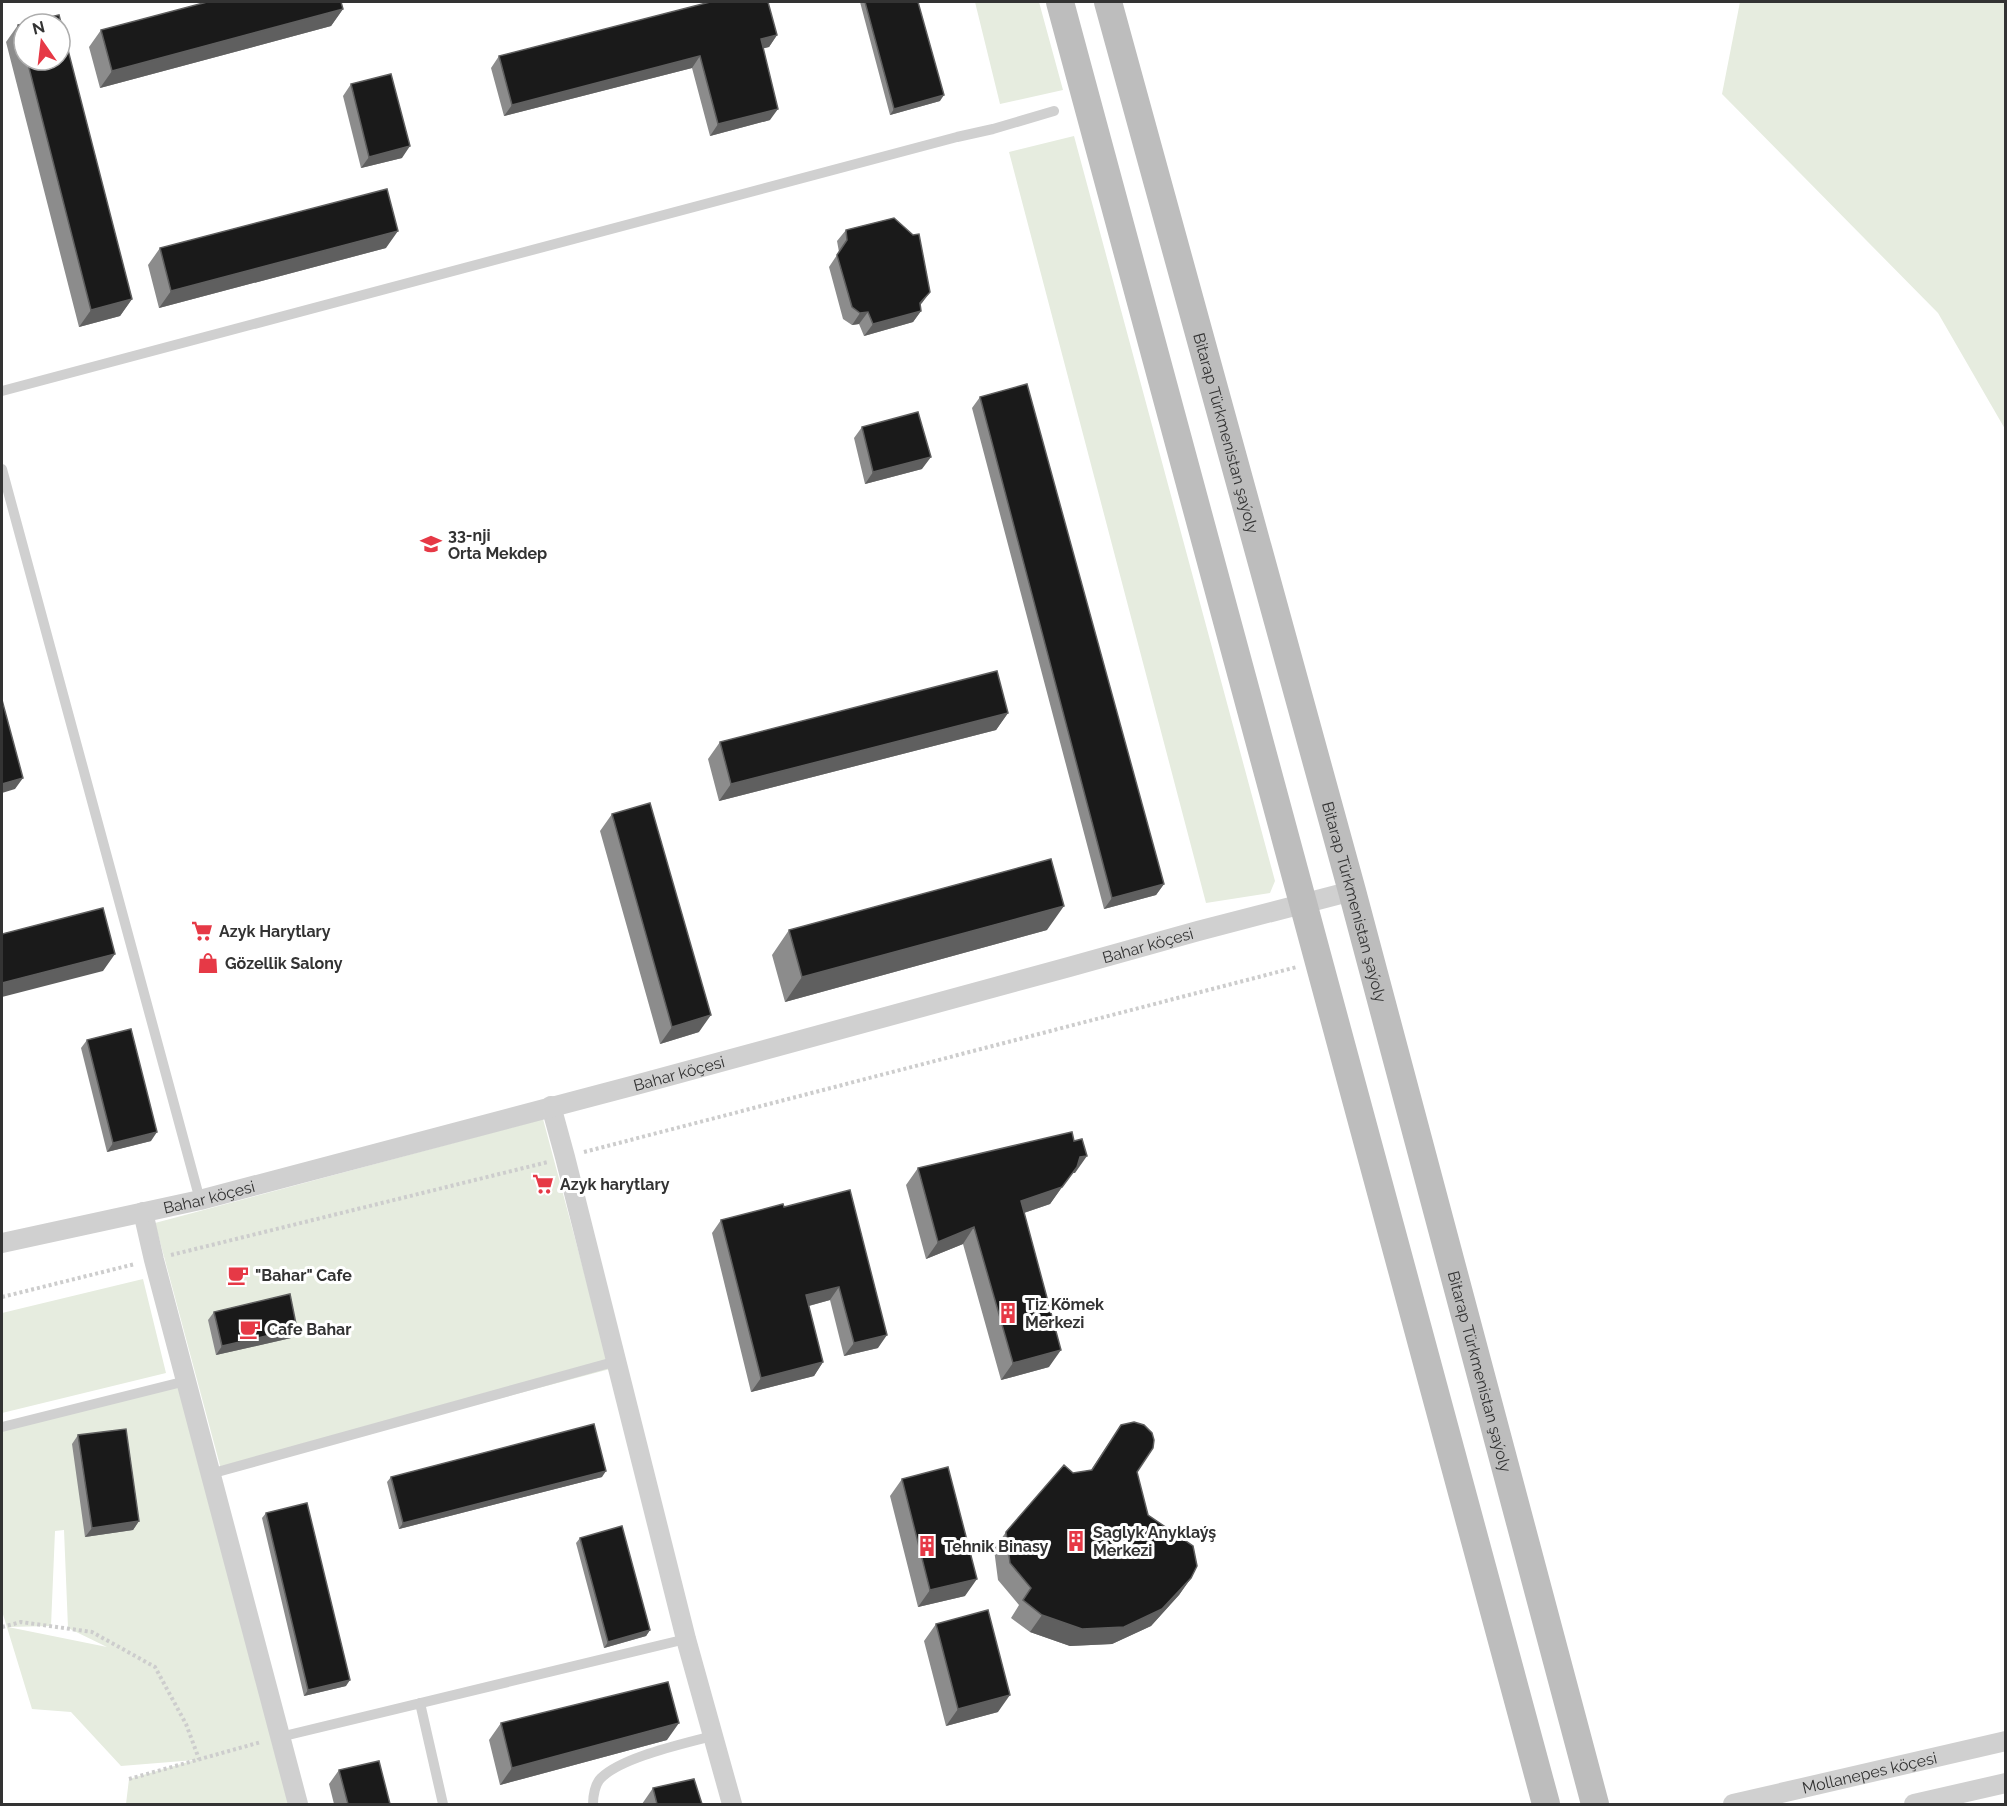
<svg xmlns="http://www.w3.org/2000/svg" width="2007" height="1806" font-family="Raleway,sans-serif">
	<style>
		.green { fill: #e6ecdf; fill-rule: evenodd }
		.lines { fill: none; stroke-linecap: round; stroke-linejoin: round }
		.path { stroke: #cdcdcd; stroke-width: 4; stroke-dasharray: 3 3; stroke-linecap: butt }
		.lane { stroke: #d0d0d0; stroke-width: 10 }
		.street { stroke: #d0d0d0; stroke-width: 20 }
		.secondary { stroke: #bdbdbd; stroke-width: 28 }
		.wall { fill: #8c8c8c; fill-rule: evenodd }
		.shaded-wall { fill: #5f5f5f }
		.building { fill: #1a1a1a; stroke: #5f5f5f; stroke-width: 1.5 }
		.labels { text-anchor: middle; stroke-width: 6; stroke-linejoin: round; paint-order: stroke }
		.street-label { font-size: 16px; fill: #333; stroke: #fff }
		.poi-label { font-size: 16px; font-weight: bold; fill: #333; stroke: #fff; text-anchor: start }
	</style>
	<rect width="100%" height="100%" fill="#fff"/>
	<path class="green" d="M975,2H1039L1063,90L1000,104Z
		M1740,2H2005V429L1938,313L1722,94Z
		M1074,136L1275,881L1270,893L1206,903L1009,152Z
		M543,1119L610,1369L222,1473L155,1223Z
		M143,1279L166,1373L2,1413V1313Z
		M186,1381L298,1804H126L129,1779L195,1760L121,1766L71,1712L32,1709L2,1611V1427ZM64,1530L68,1628L107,1647L8,1627L51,1626L55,1531Z"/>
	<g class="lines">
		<path class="path" d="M584,1152L1297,967
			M171,1255L548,1162
			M2,1297L135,1264
			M2,1627L21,1622L92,1632L155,1667L186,1724L199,1759
			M129,1779L261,1742"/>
		<path class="lane" d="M2,391L957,137L993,129L1054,111
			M2,469L200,1200
			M2,1427L186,1381
			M210,1474L617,1361
			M420,1703L443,1804
			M280,1737L686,1639
			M593,1804C593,1796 595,1784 601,1778C622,1757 683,1744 712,1736"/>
		<g class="street">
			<path d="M551,1106L565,1157L686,1639L732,1804"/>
			<path d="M143,1212L154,1260L298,1804"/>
			<path id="s1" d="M2,1243L200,1200L643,1083L1069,967L1198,931L1352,891"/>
			<path id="s2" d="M1733,1804L2006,1741"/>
			<path d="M1914,1804L2006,1783"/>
		</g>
		<g class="secondary">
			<path d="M1060,2L1546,1804"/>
			<path id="s3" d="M1108,2L1352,891L1595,1804"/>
		</g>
	</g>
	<path class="wall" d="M860,2H918L940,101L890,115Z
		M343,9L331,26L100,88L89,47L101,30Z
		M59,15L132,299L120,316L79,327L6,42L18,25ZM24,24H60V60H24Z
		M777,35L769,47L763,48L770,120L710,136L692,68L504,116L491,68L499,56Z
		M351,84L402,158L361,168L343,96Z
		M846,230L920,305L921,311L913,322L864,336L859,324L852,325L843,319L829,267L839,252L837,241Z
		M160,248H386L159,308L148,265Z
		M980,397L1164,884L1156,895L1104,909L972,408Z
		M862,427L922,469L865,484L854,438Z
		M1008,713L996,730L719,801L708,759L720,742Z
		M612,814L699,1032L660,1044L600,831Z
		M789,930H1047L785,1002L772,955Z
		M87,1040L151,1141L107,1152L81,1048Z
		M918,1168L1075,1173H1072L1050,1204L1024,1213L1049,1367L1001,1380L963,1244L926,1259L906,1185Z
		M850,1190L878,1348L844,1356L830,1300L809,1306L823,1362L814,1376L751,1392L712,1233L721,1220L784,1207Z
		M214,1312L291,1338L216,1355L208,1320Z
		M1121,1425L1137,1472L1148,1515L1191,1578L1179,1595L1151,1626L1112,1644L1070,1646L1030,1632L1011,1618L1019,1605L998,1580L994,1549L1006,1532L1091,1470Z
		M78,1435L139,1521L133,1530L85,1537L72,1444Z
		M391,1477H602L399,1529L387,1482Z
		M902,1479L965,1596L918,1607L890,1496Z
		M266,1513L346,1686L304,1696L262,1518Z
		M580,1538L650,1630L646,1636L604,1648L576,1543Z
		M936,1624L998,1712L946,1726L924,1641Z
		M501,1723L667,1740L500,1785L489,1740Z
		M339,1770L390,1804H334L329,1784Z
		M653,1788L702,1804H642Z"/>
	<path class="shaded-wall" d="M343,9L331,26L100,88L112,71Z
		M777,35L769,47L753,51L761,39Z
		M700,56L692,68L504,116L512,105Z
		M944,95L940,101L890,115L894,109Z
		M778,109L770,120L710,136L718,124Z
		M410,146L402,158L361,168L369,157Z
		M398,231L386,248L159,308L171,291Z
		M930,292L922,303L913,313L921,311L913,322L864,336L873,324L920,303Z
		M132,299L120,316L79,327L91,310Z
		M868,312L859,324L852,325L860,313Z
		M931,457L922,469L865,484L873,472Z
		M1008,713L996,730L719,801L731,784Z
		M23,778L15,789L2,793V784Z
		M1164,884L1156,895L1104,909L1112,898Z
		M1064,906L1047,930L785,1002L802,977Z
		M115,954L103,971L2,997V983Z
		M711,1015L699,1032L660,1044L672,1027Z
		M157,1132L151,1141L107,1152L113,1143Z
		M1087,1156L1075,1173H1072L1050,1204L1009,1218L1021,1201L1080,1157Z
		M974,1227L963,1244L926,1259L938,1242Z
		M839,1287L830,1300L797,1309L806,1295Z
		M297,1329L291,1338L216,1355L222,1346Z
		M887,1335L878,1348L844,1356L854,1343Z
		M1061,1350L1049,1367L1001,1380L1013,1363Z
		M823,1362L814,1376L751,1392L761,1378Z
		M606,1471L602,1477L399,1529L403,1523Z
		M139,1521L133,1530L85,1537L92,1528Z
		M1191,1578L1179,1595L1151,1626L1112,1644L1070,1646L1030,1632L1042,1615Z
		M977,1579L965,1596L918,1607L930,1590Z
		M650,1630L646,1636L604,1648L608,1642Z
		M350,1680L346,1686L304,1696L308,1690Z
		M1010,1695L998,1712L946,1726L958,1709Z
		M679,1723L667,1740L500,1785L512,1768Z"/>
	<path class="building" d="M207,2H341L343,9L112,71L101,30Z
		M710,2H768L777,35L761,39L778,109L718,124L700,56L512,105L499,56Z
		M865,2H918L944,95L894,109Z
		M59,15L132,299L91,310L27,60H60V24H24V49L18,25Z
		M391,74L410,146L369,157L351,84Z
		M387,189L398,231L171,291L160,248Z
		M894,218L913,235L919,234L930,292L920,303L921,311L873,324L868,312L860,313L852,307L837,255L847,240L846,230Z
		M1027,384L1164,884L1112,898L980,397Z
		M918,412L931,457L873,472L862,427Z
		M997,671L1008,713L731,784L720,742Z
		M2,700L23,778L2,784Z
		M650,803L711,1015L672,1027L612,814Z
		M1051,859L1064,906L802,977L789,930Z
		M103,908L115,954L2,983V934Z
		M131,1029L157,1132L113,1143L87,1040Z
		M1072,1132L1074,1141L1082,1139L1087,1156L1080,1157L1077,1167L1062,1187L1021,1201L1061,1350L1013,1363L974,1227L938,1242L918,1168Z
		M850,1190L887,1335L854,1343L839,1287L806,1295L823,1362L761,1378L721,1220L783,1204L784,1207Z
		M290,1294L297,1329L222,1346L214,1312Z
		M1134,1422L1144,1425L1152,1433L1154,1440L1153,1448L1137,1472L1148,1515L1193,1546L1197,1566L1191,1578L1162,1609L1124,1627L1082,1629L1042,1615L1023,1600L1031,1588L1010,1563L1006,1532L1064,1465L1073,1473L1092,1470L1121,1425Z
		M594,1424L606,1471L403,1523L391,1477Z
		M126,1429L139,1521L92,1528L78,1435Z
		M948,1467L977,1579L930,1590L902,1479Z
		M307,1503L350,1680L308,1690L266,1513Z
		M622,1526L650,1630L608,1642L580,1538Z
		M988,1610L1010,1695L958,1709L936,1624Z
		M668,1682L679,1723L512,1768L501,1723Z
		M379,1761L390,1804H348L339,1770Z
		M694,1779L702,1804H657L653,1788Z"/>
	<defs>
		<symbol id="school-bare" viewBox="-9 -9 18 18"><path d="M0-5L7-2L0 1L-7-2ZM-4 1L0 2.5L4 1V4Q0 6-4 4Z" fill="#e63946" stroke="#fff" stroke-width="2.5" paint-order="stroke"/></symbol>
		<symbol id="supermarket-bare" viewBox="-9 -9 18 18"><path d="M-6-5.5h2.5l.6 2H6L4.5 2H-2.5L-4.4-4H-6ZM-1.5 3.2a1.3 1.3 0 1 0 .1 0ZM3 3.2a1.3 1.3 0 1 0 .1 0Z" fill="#e63946" stroke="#fff" stroke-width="2.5" paint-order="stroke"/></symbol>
		<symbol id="shop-bare" viewBox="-9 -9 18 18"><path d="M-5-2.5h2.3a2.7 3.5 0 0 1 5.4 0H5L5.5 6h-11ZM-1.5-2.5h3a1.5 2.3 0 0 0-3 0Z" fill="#e63946" stroke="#fff" stroke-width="2.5" paint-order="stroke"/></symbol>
		<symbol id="cafe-bare" viewBox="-9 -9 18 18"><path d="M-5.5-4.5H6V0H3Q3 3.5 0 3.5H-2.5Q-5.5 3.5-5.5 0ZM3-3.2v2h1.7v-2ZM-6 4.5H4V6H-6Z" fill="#e63946" stroke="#fff" stroke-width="2.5" paint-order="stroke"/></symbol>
		<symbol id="building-bare" viewBox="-9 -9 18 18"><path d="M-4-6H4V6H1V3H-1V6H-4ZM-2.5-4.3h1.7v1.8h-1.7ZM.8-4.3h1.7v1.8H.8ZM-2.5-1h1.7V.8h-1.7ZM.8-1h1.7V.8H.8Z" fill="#e63946" stroke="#fff" stroke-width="2.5" paint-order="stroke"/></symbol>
	</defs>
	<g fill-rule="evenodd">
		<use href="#school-bare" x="416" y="529" width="30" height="30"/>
		<use href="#supermarket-bare" x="187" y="916" width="30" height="30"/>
		<use href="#shop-bare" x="193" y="948" width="30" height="30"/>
		<use href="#supermarket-bare" x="528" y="1169" width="30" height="30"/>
		<use href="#cafe-bare" x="223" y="1260" width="30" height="30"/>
		<use href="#building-bare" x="993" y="1298" width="30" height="30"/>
		<use href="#cafe-bare" x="235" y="1314" width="30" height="30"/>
		<use href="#building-bare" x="1061" y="1526" width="30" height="30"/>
		<use href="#building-bare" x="912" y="1531" width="30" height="30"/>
	</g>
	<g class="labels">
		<g class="street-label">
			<text dy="6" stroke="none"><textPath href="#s3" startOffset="447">Bitarap Türkmenistan şaýoly</textPath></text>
			<text dy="6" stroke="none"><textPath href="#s3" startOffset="933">Bitarap Türkmenistan şaýoly</textPath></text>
			<text dy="6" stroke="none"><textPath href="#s1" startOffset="1184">Bahar köçesi</textPath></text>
			<text dy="6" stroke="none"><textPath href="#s1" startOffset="698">Bahar köçesi</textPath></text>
			<text dy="6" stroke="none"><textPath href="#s1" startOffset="212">Bahar köçesi</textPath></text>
			<text dy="6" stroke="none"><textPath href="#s3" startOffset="1419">Bitarap Türkmenistan şaýoly</textPath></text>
			<text dy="6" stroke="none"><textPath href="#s2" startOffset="140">Mollanepes köçesi</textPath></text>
		</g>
		<g class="poi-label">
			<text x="448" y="541">33-nji<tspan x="448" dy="18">Orta Mekdep</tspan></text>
			<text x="219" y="937">Azyk Harytlary</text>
			<text x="225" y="969">Gözellik Salony</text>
			<text x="560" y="1190">Azyk harytlary</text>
			<text x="255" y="1281">"Bahar" Cafe</text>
			<text x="1025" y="1310">Tiz Kömek<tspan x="1025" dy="18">Merkezi</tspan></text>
			<text x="267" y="1335">Cafe Bahar</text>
			<text x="1093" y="1538">Saglyk Anyklaýş<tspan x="1093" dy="18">Merkezi</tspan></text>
			<text x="944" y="1552">Tehnik Binasy</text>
		</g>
	</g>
	<rect width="2007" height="1806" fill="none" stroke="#333333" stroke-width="6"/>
	<g transform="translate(42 42) rotate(346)"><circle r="28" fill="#ffffff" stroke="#adadad" stroke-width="1.5"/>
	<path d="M0-4.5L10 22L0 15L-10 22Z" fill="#e63946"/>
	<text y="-9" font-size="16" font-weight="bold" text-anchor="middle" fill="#333333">N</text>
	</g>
</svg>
